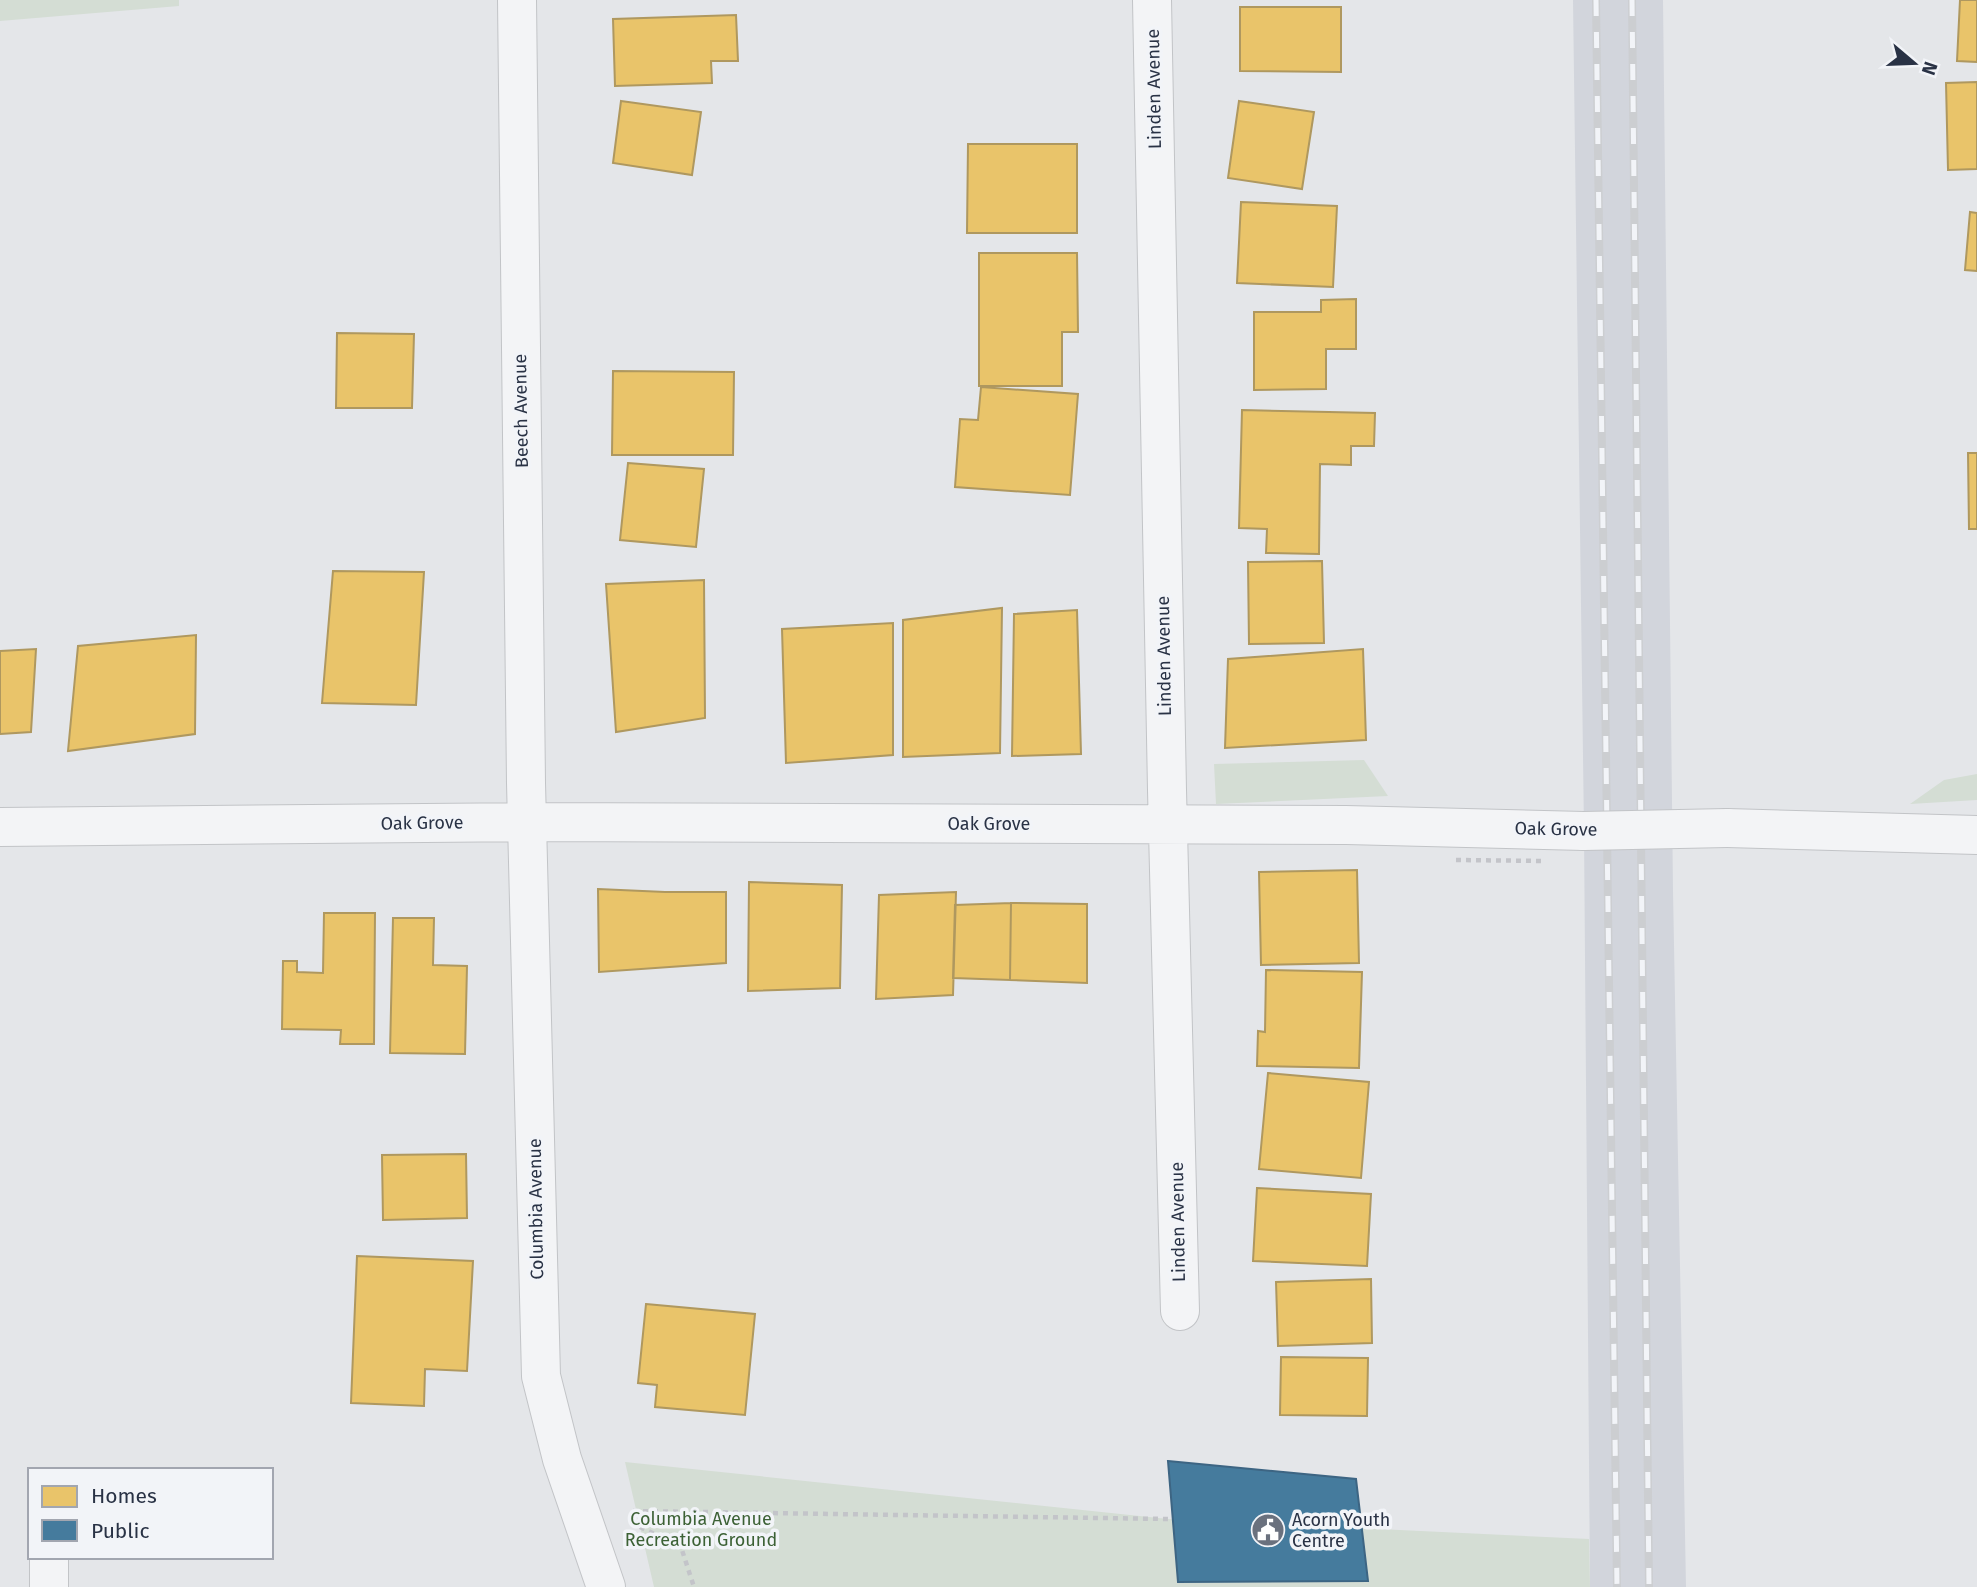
<svg xmlns="http://www.w3.org/2000/svg" width="1977" height="1587" font-family="'Fira Sans',sans-serif">
	<style>
		.built { fill: #d2d5dc }
		.green { fill: #d4ddd4 }
		.homes { fill: #e9c46a; stroke: #af985f; stroke-width: 2 }
		.public { fill: #457b9d; stroke: #3d6583; stroke-width: 2 }
		.lines { fill: none; stroke-linecap: round; stroke-linejoin: round }
		.minor-casing { stroke: #c2c4c7; stroke-width: 40 }
		.path { stroke: #c3c4c9; stroke-width: 4.5; stroke-dasharray: 5 5; stroke-linecap: butt }
		.minor { stroke: #f3f4f6; stroke-width: 38 }
		.rail-casing { stroke: #ccced1; stroke-width: 8 }
		.rail { stroke: #f2f4f8; stroke-width: 5; stroke-dasharray: 16; stroke-linecap: butt }
		.minor-bridge-casing { stroke: #c2c4c7; stroke-width: 40; stroke-linecap: butt }
		.path-bridge { stroke: #c3c4c9; stroke-width: 4.5; stroke-dasharray: 5 5; stroke-linecap: butt }
		.minor-bridge { stroke: #f3f4f6; stroke-width: 38 }
		.labels { text-anchor: middle; stroke-width: 7; stroke-linejoin: round; paint-order: stroke }
		.street-label { font-size: 18px; fill: #293245; stroke: #f2f4f8 }
		.park-label { font-size: 18px; fill: #3c6135; stroke: #f2f4f8 }
		.poi-label { font-size: 18px; fill: #293245; stroke: #f2f4f8; text-anchor: start }
	</style>
	<rect width="100%" height="100%" fill="#e4e6e9"/>
	<path class="built" d="M1573,0H1663L1673,891L1686,1587H1590L1584,831Z"/>
	<path class="green" d="M0,0H179V6L0,21Z
		M1364,760L1388,796L1216,804L1214,764Z
		M1977,774V800L1910,804L1944,780Z
		M625,1462L1168,1519L1589,1539L1590,1587H654Z"/>
	<path class="homes" d="M1960,0H1977V62L1957,61Z
		M1240,7H1341V72L1240,71Z
		M736,15L738,61H711L712,83L615,86L613,19Z
		M1977,82V169L1948,170L1946,83Z
		M621,101L701,112L692,175L613,163Z
		M1239,101L1314,112L1302,189L1228,178Z
		M968,144H1077V233H967Z
		M1241,202L1337,206L1333,287L1237,283Z
		M1970,212L1977,213V271L1965,270Z
		M979,253H1077L1078,332H1062V386H979Z
		M1356,299V349H1326V389L1254,390V312H1321V300Z
		M337,333L414,334L412,408H336Z
		M613,371L734,372L733,455H612Z
		M981,387L1078,394L1070,495L955,487L960,419L978,420Z
		M1242,410L1375,413L1374,446H1351V465L1320,464L1319,554L1266,553L1267,529L1239,528Z
		M1968,453H1977V529H1969Z
		M628,463L704,469L696,547L620,540Z
		M1322,561L1324,643L1249,644L1248,562Z
		M333,571L424,572L416,705L322,703Z
		M704,580L705,718L616,732L606,584Z
		M1002,608L1000,753L903,757V620Z
		M1077,610L1081,754L1012,756L1014,614Z
		M893,623V755L786,763L782,629Z
		M196,635L195,734L68,751L78,646Z
		M36,649L31,732L0,734V651Z
		M1363,649L1366,740L1225,748L1228,659Z
		M1357,870L1359,963L1261,965L1259,872Z
		M749,882L842,885L840,988L748,991Z
		M598,889L665,892H726V963L599,972Z
		M956,892L953,995L876,999L879,895Z
		M1011,903L1087,904V983L1010,980Z
		M1011,903L1010,980L953,978L955,905Z
		M324,913H375L374,1044H340L341,1030L282,1029L283,961H297V972L323,973Z
		M393,918H434L433,965L467,966L465,1054L390,1053Z
		M1266,970L1362,972L1359,1068L1257,1066L1258,1031L1265,1032Z
		M1268,1073L1369,1082L1361,1178L1259,1169Z
		M466,1154L467,1218L383,1220L382,1155Z
		M1257,1188L1371,1194L1367,1266L1253,1261Z
		M357,1256L473,1261L467,1371L425,1369L424,1406L351,1403Z
		M1371,1279L1372,1343L1278,1346L1276,1282Z
		M646,1304L755,1314L745,1415L655,1407L657,1385L638,1383Z
		M1281,1357L1368,1358L1367,1416L1280,1415Z"/>
	<path class="public" d="M1168,1461L1356,1479L1368,1581L1178,1582Z"/>
	<g class="lines">
		<defs>
			<path id="minor" d="M517,0L526,783L541,1376L562,1459L606,1587
				M1152,0L1167,790L1180,1311
				M0,827L526,822L1346,825L1584,831
				M1727,828L1977,835
				M49,1587V1557"/>
		</defs>
		<use href="#minor" class="minor-casing"/>
		<path class="path" d="M633,1511L1168,1519
			M640,1527L681,1547L694,1587"/>
		<use href="#minor" class="minor"/>
		<defs>
			<path id="rail" d="M1596,0L1617,1587
				M1632,0L1649,1587"/>
		</defs>
		<use href="#rail" class="rail-casing"/>
		<use href="#rail" class="rail"/>
		<defs>
			<path id="minor-bridge" d="M1584,831L1727,828"/>
		</defs>
		<use href="#minor-bridge" class="minor-bridge-casing"/>
		<path class="path-bridge" d="M1456,860L1546,861"/>
		<use href="#minor-bridge" class="minor-bridge"/>
	</g>
	<defs>
		<symbol id="civic-disc" viewBox="-11 -11 22 22"><circle r="9.5" fill="#6a717e" stroke="#f2f4f8"/><path d="M-.6-6.5H3V-4.5H.6V-3L4-1V1h2V6H-6V1h2V-1L-.6-3ZM-1.2 2.5V6h2.4V2.5Z" fill="#fff"/></symbol>
	</defs>
	<g fill-rule="evenodd">
		<use href="#civic-disc" x="1249" y="1511" width="38" height="38"/>
	</g>
	<g class="labels">
		<g class="street-label">
			<text transform="translate(1154 89) rotate(-91)" y="6">Linden Avenue</text>
			<text transform="translate(521 411) rotate(-91)" y="6">Beech Avenue</text>
			<text transform="translate(1164 656) rotate(-91)" y="6">Linden Avenue</text>
			<text transform="translate(422 823) rotate(-1)" y="6">Oak Grove</text>
			<text x="989" y="830">Oak Grove</text>
			<text transform="translate(1556 829) rotate(1)" y="6">Oak Grove</text>
			<text transform="translate(536 1209) rotate(-91)" y="6">Columbia Avenue</text>
			<text transform="translate(1178 1222) rotate(-91)" y="6">Linden Avenue</text>
		</g>
		<g class="park-label">
			<text x="701" y="1525">Columbia Avenue<tspan x="701" dy="21">Recreation Ground</tspan></text>
		</g>
		<g class="poi-label">
			<text x="1292" y="1526">Acorn Youth<tspan x="1292" dy="21">Centre</tspan></text>
		</g>
	</g>
	<rect x="28" y="1468" width="245" height="91" fill="#f2f4f8" stroke="#a2a6b0" stroke-width="2"/>
	<rect x="42" y="1486" width="35" height="21" fill="#e9c46a" stroke="#a2a6b0" stroke-width="2"/>
	<text x="91" y="1503" font-size="21" fill="#293245">Homes</text>
	<rect x="42" y="1520" width="35" height="21" fill="#457b9d" stroke="#a2a6b0" stroke-width="2"/>
	<text x="91" y="1538" font-size="21" fill="#293245">Public</text>
	<g transform="translate(1914 63) rotate(109)" stroke="#f2f4f8" stroke-width="5" paint-order="stroke">
	<path d="M0-5L12 26L0 18L-12 26Z" fill="#293245"/>
	<text y="-10" font-size="19" font-weight="bold" text-anchor="middle" fill="#293245">N</text>
	</g>
</svg>
